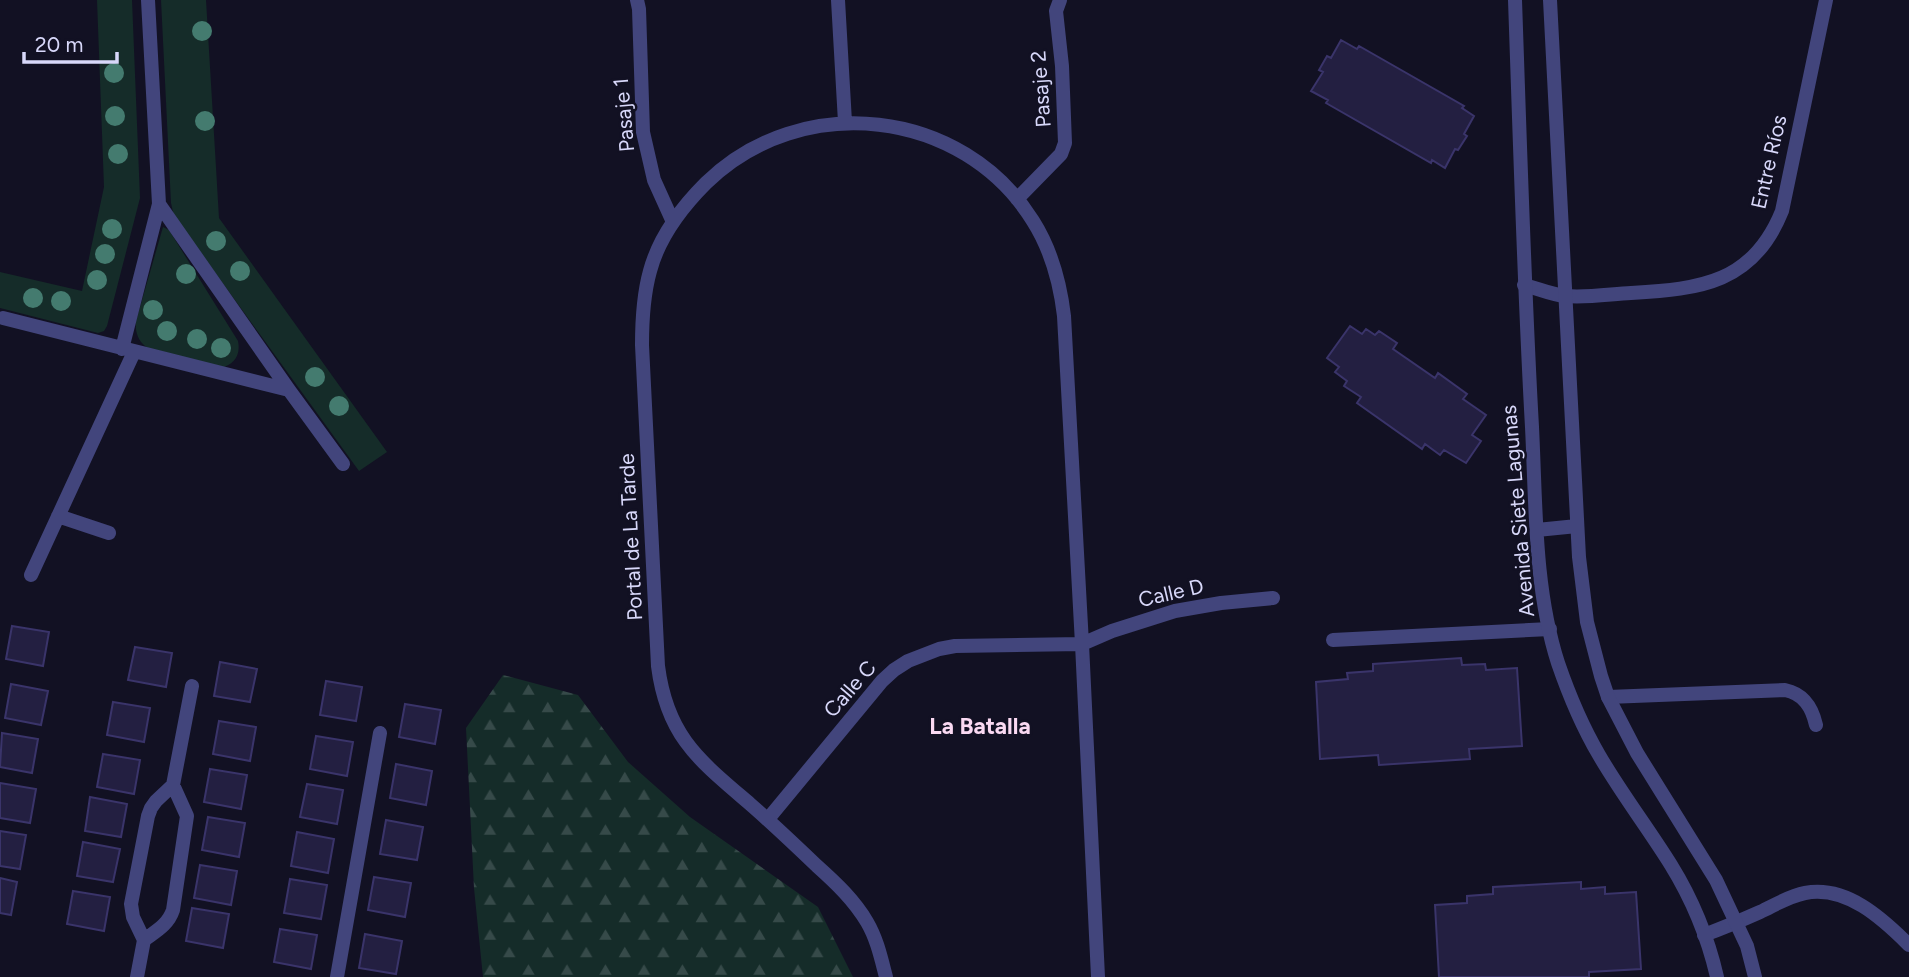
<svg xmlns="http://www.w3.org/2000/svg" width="1909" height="977" font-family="Figtree,sans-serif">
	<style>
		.green { fill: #152c29 }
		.forest { fill: url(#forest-firs) }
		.building { fill: #231f41; stroke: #3a346a; stroke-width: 2 }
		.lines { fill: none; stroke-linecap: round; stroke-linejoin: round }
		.service { stroke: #42457c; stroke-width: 14 }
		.minor { stroke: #42457c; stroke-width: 14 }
		.tertiary { stroke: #42457c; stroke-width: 14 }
		.tree { fill: #447b6f }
		.labels { text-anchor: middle; stroke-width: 5; stroke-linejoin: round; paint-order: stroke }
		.street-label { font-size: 21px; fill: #d8d8fa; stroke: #121123 }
		.neighbourhood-label { font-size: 23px; font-weight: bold; fill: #fad9f2; stroke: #121123 }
	</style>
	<defs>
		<pattern id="forest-firs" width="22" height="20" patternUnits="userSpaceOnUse" patternTransform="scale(1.75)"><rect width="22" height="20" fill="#152c29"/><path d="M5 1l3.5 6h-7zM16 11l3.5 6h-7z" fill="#364a49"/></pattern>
	</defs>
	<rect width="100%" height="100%" fill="#121123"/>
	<path class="green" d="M97,0H132L140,198L107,326L104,331L98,333L0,308V272L82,291L104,187Z
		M161,0H206L219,218L387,452L359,471L174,216L171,203Z
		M163,227L169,230L238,341C241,355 234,365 220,368C203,363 157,355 145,346C137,339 135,330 136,321Z"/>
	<path class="forest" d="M503,675L578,695L628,762L690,817L818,907L853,977H483L474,888L466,728Z"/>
	<path class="building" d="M1341,40L1357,49L1359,46L1464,106L1462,108L1474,116L1464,134L1467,136L1458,150L1455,149L1445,168L1432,160L1431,163L1326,103L1328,100L1311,91L1323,72L1319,70L1327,56L1331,58Z
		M1350,326L1362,334L1366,329L1375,335L1379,331L1397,343L1393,349L1435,378L1438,373L1467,394L1463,399L1486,415L1472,435L1481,441L1466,463L1444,450L1440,455L1425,444L1422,449L1357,403L1361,397L1344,386L1347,381L1335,372L1339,367L1327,358Z
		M12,626L49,632L43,666L6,659Z
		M135,647L172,653L166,687L128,680Z
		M1461,658L1462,665L1485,664L1486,670L1517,668L1522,746L1469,749L1470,759L1379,765L1378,755L1320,759L1316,682L1348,679L1347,673L1373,671V664Z
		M220,662L257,669L250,702L214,696Z
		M326,681L362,687L356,721L320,715Z
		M11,684L48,691L41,725L5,718Z
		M113,702L150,708L144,742L107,735Z
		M405,704L441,710L435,744L399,737Z
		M219,721L256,727L250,761L213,754Z
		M2,733L38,739L32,773L0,767Z
		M316,736L353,742L347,776L310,769Z
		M103,754L140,760L134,794L97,787Z
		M396,764L432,771L426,805L390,798Z
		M210,769L247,775L241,809L204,802Z
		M0,783L36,789L30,823L0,818Z
		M307,784L343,790L337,824L300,817Z
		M90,797L127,804L121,837L85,831Z
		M208,817L245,823L239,857L202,850Z
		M386,820L423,827L417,860L380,854Z
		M0,831L26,835L20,869L0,866Z
		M297,832L334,839L328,873L291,866Z
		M83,842L120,849L113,882L77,876Z
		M200,865L237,871L231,905L194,898Z
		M374,877L411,883L405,917L368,910Z
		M0,878L17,882L11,915L0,913Z
		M290,879L327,885L321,919L284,913Z
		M1581,882V889L1605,887V894L1636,892L1641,969L1589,972V977H1439L1435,905L1467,903V896L1493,894V887Z
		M73,891L110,897L104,931L67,924Z
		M192,908L229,914L223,948L186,941Z
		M280,929L317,935L311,969L274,962Z
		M365,934L402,941L396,974L359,968Z"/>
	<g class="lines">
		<path class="service" d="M1333,640L1550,629
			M1608,697L1785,690C1804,694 1812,707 1816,725"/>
		<path class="minor" d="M637,0L639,9L643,132L654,180L673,222
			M838,0L845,122
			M1017,199L1061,154L1065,143L1062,66L1056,11L1060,0
			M159,204L289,390L343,464
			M1524,285C1537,288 1552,295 1566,296C1586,298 1611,294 1631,293C1701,289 1753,283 1782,211L1826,0
			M3,318L289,390
			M122,349L159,204L148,0
			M58,516L109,533
			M31,575L134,352
			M768,819L882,681L894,670L908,661L939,649L955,646L1082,644L1112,631L1175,611L1221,603L1273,598
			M1704,935C1723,928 1742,920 1760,912C1775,905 1789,896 1805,893C1846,885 1882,918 1909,945
			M144,940C156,931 168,925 173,910L187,816L173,785
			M137,977L144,940L133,917L131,904L148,816L151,808L156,801L173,785L192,686
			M337,977L380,733
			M886,977C881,958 877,939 867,922C854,900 836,883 817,866C795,845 773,824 750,804C700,761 667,737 658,666L642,345C642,320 643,296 650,271C659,237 681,208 706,183C801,90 963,108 1033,221C1052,251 1060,282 1064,316L1082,644L1098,977"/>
		<path class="tertiary" d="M1515,0C1520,143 1524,285 1532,427C1536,506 1534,588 1558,663C1569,695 1582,726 1599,755C1621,793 1648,828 1671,865C1692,899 1708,938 1717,977
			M1550,0L1579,557L1587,622L1601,676L1608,697L1637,753L1716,880L1747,946L1755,977
			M1537,530L1577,526"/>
	</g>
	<g class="tree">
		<circle cx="202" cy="31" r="10"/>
		<circle cx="114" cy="73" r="10"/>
		<circle cx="115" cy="116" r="10"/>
		<circle cx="205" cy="121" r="10"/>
		<circle cx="118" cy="154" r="10"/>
		<circle cx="112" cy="229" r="10"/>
		<circle cx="216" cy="241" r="10"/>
		<circle cx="105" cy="254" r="10"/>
		<circle cx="240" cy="271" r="10"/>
		<circle cx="186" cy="274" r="10"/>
		<circle cx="97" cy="280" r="10"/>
		<circle cx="33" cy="298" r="10"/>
		<circle cx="61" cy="301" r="10"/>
		<circle cx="153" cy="310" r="10"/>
		<circle cx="167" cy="331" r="10"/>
		<circle cx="197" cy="339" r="10"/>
		<circle cx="221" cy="348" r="10"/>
		<circle cx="315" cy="377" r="10"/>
		<circle cx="339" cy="406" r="10"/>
	</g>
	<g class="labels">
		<g class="street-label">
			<text transform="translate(1041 89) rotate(-94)" y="7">Pasaje 2</text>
			<text transform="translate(624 115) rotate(-95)" y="7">Pasaje 1</text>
			<text transform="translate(1769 162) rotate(-77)" y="7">Entre Ríos</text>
			<text transform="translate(1518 511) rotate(-95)" y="7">Avenida Siete Lagunas</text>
			<text transform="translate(631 537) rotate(-93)" y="7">Portal de La Tarde</text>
			<text transform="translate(1171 593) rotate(-13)" y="7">Calle D</text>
			<text transform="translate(850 689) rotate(-49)" y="7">Calle C</text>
		</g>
		<g class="neighbourhood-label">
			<text x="980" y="734">La Batalla</text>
		</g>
	</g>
	<path d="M24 52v10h93v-10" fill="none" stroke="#d8d8fa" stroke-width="3.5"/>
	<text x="35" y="52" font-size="21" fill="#d8d8fa" stroke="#121123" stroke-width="5" paint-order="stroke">20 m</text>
</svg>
